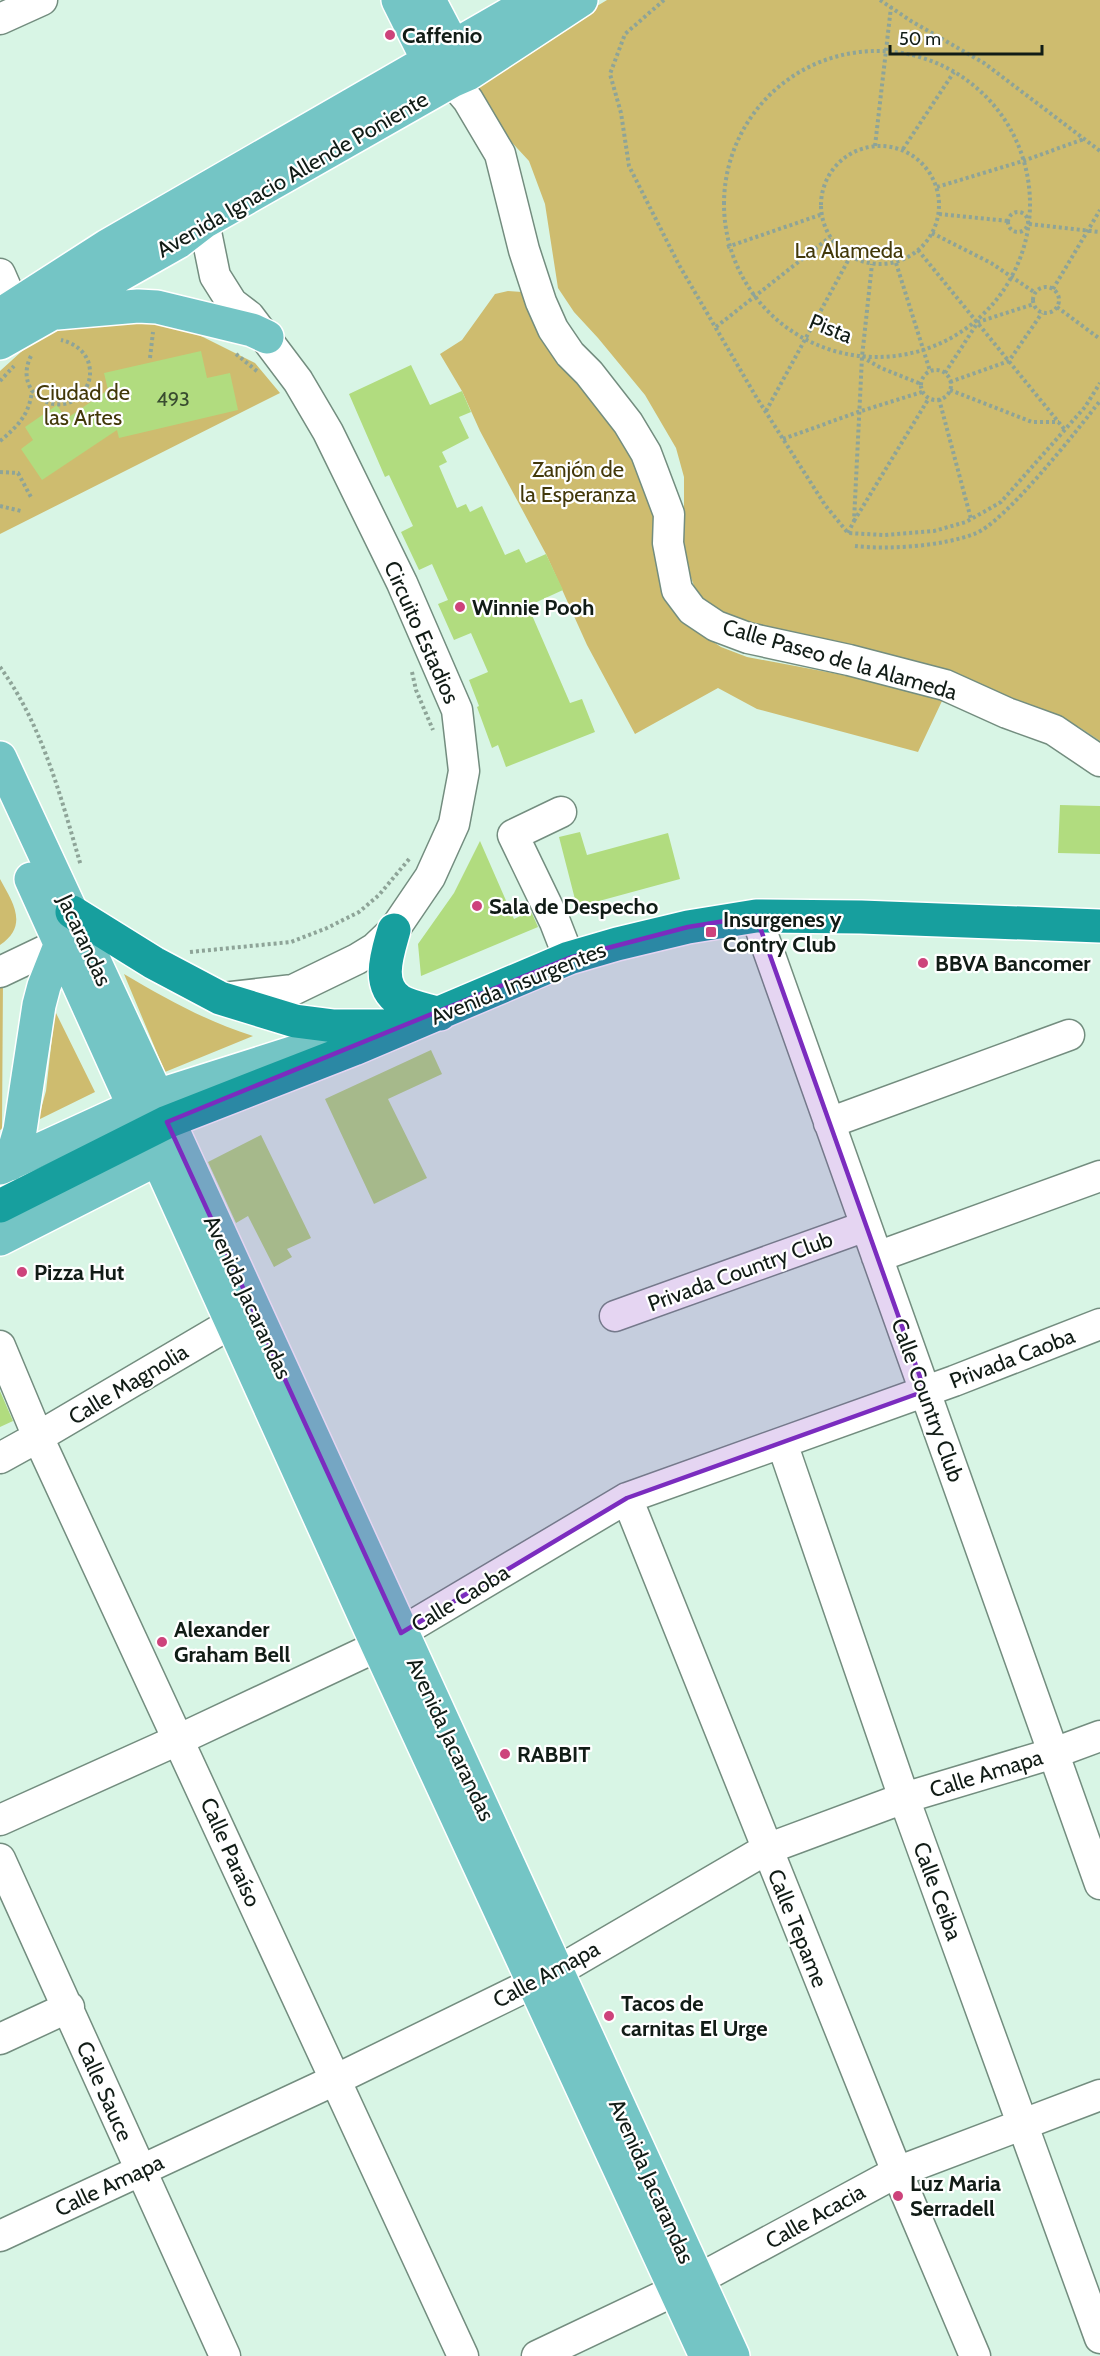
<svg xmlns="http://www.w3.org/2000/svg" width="1100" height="2356" font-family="Cabin,sans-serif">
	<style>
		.green { fill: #cebc6f }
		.building { fill: #b1dc7f }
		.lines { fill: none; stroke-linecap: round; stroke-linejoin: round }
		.minor-casing { stroke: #738d7f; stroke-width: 33 }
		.major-casing { stroke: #fff; stroke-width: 36 }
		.highway-casing { stroke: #fff; stroke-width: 36 }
		.path { stroke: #8ea498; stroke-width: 4; stroke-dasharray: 3 3; stroke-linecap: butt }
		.minor { stroke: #fff; stroke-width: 30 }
		.major { stroke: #74c5c5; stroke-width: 33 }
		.highway { stroke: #179f9e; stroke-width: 33 }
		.marked { fill: #7b2cbf; fill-opacity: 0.2; stroke: #7b2cbf; stroke-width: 4.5; stroke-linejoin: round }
		.poi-dot { fill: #cd437b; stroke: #fff; stroke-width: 2 }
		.labels { text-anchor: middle; stroke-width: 4.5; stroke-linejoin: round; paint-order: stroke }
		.number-label { font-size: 20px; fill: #394c30 }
		.poi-label { font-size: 22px; font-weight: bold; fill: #111c16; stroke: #fff; text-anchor: start }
		.street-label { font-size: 22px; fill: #111c16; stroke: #fff }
		.park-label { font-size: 22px; fill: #423809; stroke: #fff }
	</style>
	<rect width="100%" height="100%" fill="#d8f5e5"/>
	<path class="green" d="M607,0H1100V741L1079,727L949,674L907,659L716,615L697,594L689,572L684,542V477L676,448L645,395L598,338L574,312L558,288L545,204L529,161L493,122L472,81Z
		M508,291L522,292L633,450L651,498L676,610L698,632L721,647L747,657L902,686L942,701L918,752L757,709L718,688L635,734L587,645L546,554L480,431L462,391L440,354L462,340L495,294Z
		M130,318L187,329L255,363L280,393L0,534V371L32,342L62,328Z
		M0,879C13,903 29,925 0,945Z
		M124,974C166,999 206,1021 253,1036L165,1072Z
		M3,980L2,1129L0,1130V981Z
		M55,1011L95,1092L38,1120L46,1091Z"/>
	<path class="building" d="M201,351L207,378L230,373L238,410L119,438L117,430L42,480L21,449L33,440L25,427L57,405L66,419L108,390L104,373Z
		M411,365L430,405L462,391L471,412L459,417L469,438L442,452L447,462L439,466L457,508L466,504L470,512L482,506L505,555L519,549L526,563L546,554L563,590L528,606L570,703L582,699L595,732L506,767L498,745L492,748L477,707L479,706L469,680L488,672L471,633L454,640L438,604L448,600L432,564L419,570L401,532L413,526L389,475L385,477L349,394Z
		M1060,805L1100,806V854L1058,853Z
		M580,832L587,855L668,833L680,879L577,907L559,837Z
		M480,841L514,919L531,911L538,927L421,976L418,944L454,893Z
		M431,1050L442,1074L388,1099L427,1178L374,1204L325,1099Z
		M261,1135L311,1238L287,1249L292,1257L274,1267L248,1216L236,1223L208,1162Z
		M0,1391L13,1421L0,1427Z"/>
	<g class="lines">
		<defs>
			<path id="minor" d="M0,19L42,0
				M452,81L468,100L500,154L524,250L541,302L553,329L570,354L589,373L628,423L646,453L669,514L668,543L677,590L692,610L716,626L748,638L849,660L945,685L1007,713L1054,730L1100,761
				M204,222L215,276L232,303L249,316L298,381L328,432L402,583L457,710L464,771L454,824L430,877L394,930L375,948L357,959L293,990L223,998
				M0,274L14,306
				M561,812L513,835L555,922L569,958
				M756,916L1100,1884
				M0,972L61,943
				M829,1123L1069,1035
				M877,1257L1100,1176
				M615,1316L866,1226
				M0,1346L38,1437L463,2356
				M782,1443L904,1798L1100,2338
				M0,1458L38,1437L252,1311
				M627,1498L897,2172L975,2356
				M0,1820L180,1739L378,1646L627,1498L954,1381L1100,1324
				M0,1859L225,2356
				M0,2039L69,2007
				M0,2236L335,2080L558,1971L767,1849L904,1798L1054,1753L1100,1736
				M537,2356L697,2280L897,2172L1100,2095"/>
			<path id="major" d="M398,0L428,60L444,74
				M429,0L463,65
				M57,313L138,306L157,307L252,330L267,337
				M0,315L107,246L534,0
				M0,343L178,242L204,222L452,81L468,74L581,0
				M0,758L157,1096L733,2356
				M31,879L378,1646L706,2356
				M10,1164L20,1130L39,1005L44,986L61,943
				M0,1168L157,1096L292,1053L345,1050
				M0,1239L177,1149"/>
			<path id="highway" d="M72,912L154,963L220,998L295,1021L334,1026H392
				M394,930C388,952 375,985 400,1001C410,1007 428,1010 440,1014
				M0,1206L167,1122L354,1049L569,958L617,944L688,927L756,916L861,917L1100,926"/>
		</defs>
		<use href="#minor" class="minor-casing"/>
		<use href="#major" class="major-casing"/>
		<use href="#highway" class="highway-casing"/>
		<path class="path" d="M664,0L625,34L610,74L621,113L629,166L679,265L755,395L825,505L848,533L884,535L934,531L966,522L1001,502L1085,407L1100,383
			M880,0L911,21L984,63L1100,151
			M724 204a153 153 0 1 1 306 0a153 153 0 1 1-306 0Z
			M821 205a59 59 0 1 1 118 0a59 59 0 1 1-118 0Z
			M875,146L891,7
			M903,149L954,72
			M937,187L1023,161L1084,139
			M1008 222a10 10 0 1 1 20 0a10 10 0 1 1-20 0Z
			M939,214L1008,221
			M1029,224L1100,232
			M932,233L991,263L1034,292
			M727,247L820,215
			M918,250L1065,430
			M896,263L930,371
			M1033 300a13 13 0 1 1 26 0a13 13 0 1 1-26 0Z
			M1053,289L1100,210
			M1057,307L1100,339
			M716,327L830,237
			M236,354L258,372
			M31,356C11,395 64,424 86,388C91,379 91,370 88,361C83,349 73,343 61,340
			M862,357L881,368L921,384
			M150,358L153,332
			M921 385a15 15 0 1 1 30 0a15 15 0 1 1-30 0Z
			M945,373L978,322L1034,304
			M0,381L14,366
			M950,382L1009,361L1042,313
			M950,390L1032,422H1059
			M939,399L971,519
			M766,411L850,257
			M783,439L858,412L922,392
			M0,441C18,426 29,415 32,391
			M0,472L18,473L32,499
			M0,506L21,511
			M854,521L929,398
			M848,533L854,521L862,357L872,264
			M855,546C889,550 942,546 974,534C1004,524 1078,429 1100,401
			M0,667C43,726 61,798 81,866
			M412,672L416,690L433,730
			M190,952L291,942L327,928L359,912L379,895L410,858"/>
		<use href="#minor" class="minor"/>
		<use href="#major" class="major"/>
		<use href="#highway" class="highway"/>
	</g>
	<path class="marked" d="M756,916L925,1391L627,1498L401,1633L167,1122L569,958L688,927Z"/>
	<g class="poi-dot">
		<circle cx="390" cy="35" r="6"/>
		<circle cx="460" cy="607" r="6"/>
		<circle cx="477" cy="906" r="6"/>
		<rect x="705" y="926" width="12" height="12" rx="3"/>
		<circle cx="923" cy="963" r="6"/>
		<circle cx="22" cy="1272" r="6"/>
		<circle cx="162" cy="1642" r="6"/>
		<circle cx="505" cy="1754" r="6"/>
		<circle cx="609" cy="2016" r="6"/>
		<circle cx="898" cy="2196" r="6"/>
	</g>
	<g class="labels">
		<g class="number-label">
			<text x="173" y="406">493</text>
		</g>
		<g class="poi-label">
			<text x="402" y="43">Caffenio</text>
			<text x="472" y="615">Winnie Pooh</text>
			<text x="489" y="914">Sala de Despecho</text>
			<text x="723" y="927">Insurgenes y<tspan x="723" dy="25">Contry Club</tspan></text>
			<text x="935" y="971">BBVA Bancomer</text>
			<text x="34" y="1280">Pizza Hut</text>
			<text x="174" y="1637">Alexander<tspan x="174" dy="25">Graham Bell</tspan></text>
			<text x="517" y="1762">RABBIT</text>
			<text x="621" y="2011">Tacos de<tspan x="621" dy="25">carnitas El Urge</tspan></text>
			<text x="910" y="2191">Luz Maria<tspan x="910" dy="25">Serradell</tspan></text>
		</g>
		<g class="street-label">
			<text transform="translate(292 174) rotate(-30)" y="8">Avenida Ignacio Allende Poniente</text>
			<text transform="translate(831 328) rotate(22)" y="8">Pista</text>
			<text transform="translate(422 632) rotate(66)" y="8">Circuito Estadios</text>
			<text transform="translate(840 659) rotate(16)" y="8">Calle Paseo de la Alameda</text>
			<text transform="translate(85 940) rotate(65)" y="8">Jacarandas</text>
			<text transform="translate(518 983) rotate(-22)" y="8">Avenida Insurgentes</text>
			<text transform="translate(740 1271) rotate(-20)" y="8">Privada Country Club</text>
			<text transform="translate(248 1297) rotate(65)" y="8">Avenida Jacarandas</text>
			<text transform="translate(1012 1358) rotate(-21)" y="8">Privada Caoba</text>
			<text transform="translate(128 1384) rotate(-31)" y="8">Calle Magnolia</text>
			<text transform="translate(928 1400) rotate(70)" y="8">Calle Country Club</text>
			<text transform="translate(460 1598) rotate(-31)" y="8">Calle Caoba</text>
			<text transform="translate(451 1739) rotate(65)" y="8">Avenida Jacarandas</text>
			<text transform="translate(986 1773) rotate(-17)" y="8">Calle Amapa</text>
			<text transform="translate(231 1852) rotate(66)" y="8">Calle Paraíso</text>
			<text transform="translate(938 1891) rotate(70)" y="8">Calle Ceiba</text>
			<text transform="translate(798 1928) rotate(68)" y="8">Calle Tepame</text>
			<text transform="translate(546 1974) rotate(-28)" y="8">Calle Amapa</text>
			<text transform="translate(105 2091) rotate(66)" y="8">Calle Sauce</text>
			<text transform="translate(652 2181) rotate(66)" y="8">Avenida Jacarandas</text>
			<text transform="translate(109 2185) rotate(-25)" y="8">Calle Amapa</text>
			<text transform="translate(815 2216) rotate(-29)" y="8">Calle Acacia</text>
		</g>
		<g class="park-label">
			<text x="849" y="258">La Alameda</text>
			<text x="83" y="400">Ciudad de<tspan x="83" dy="25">las Artes</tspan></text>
			<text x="578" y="477">Zanjón de<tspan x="578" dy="25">la Esperanza</tspan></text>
		</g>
	</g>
	<path d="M890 45v9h152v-9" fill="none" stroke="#111c16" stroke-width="3"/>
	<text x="899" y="45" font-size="18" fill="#111c16" stroke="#ffffff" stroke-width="4.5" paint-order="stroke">50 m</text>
</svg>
